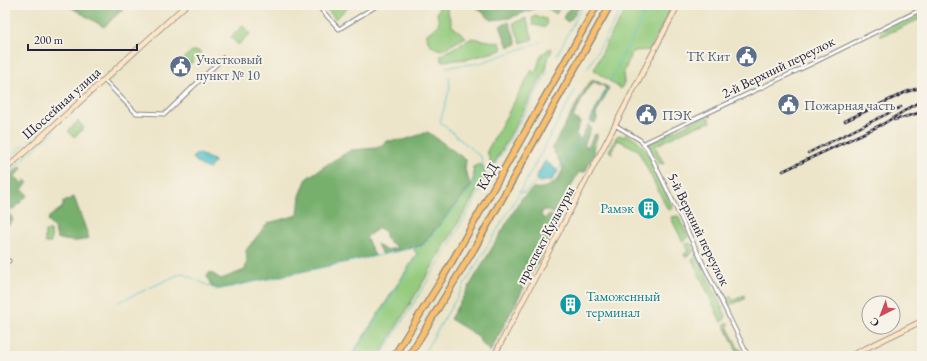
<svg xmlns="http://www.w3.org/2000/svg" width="927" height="361" font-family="'EB Garamond',serif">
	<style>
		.green { fill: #94cb7e; stroke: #5b765c }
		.forest { fill: #77af6d; stroke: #4c6854 }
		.water { fill: #54c2c9; stroke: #3b7282 }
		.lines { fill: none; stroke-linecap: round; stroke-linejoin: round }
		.stream { stroke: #54c2c9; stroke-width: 1 }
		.street-casing { stroke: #888482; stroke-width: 5 }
		.secondary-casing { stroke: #888482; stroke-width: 6 }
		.highway-casing { stroke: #888482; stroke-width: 8 }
		.street { stroke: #fff; stroke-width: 3 }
		.secondary { stroke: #fde5c5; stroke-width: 4.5 }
		.highway { stroke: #f9bf6d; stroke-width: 5.5 }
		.rail-casing { stroke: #22223b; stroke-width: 2.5 }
		.rail { stroke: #f7f3e8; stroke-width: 1; stroke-dasharray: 3; stroke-linecap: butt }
		.labels { text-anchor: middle; stroke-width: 4; stroke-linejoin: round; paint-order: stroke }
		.service-label { font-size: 14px; fill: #4e5e75; stroke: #f7f3e8; text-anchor: start }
		.street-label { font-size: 14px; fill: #22223b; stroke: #f7f3e8 }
		.culture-label { font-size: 14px; fill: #0d838f; stroke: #f7f3e8; text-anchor: end }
	</style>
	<rect width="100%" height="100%" fill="#f7f3e8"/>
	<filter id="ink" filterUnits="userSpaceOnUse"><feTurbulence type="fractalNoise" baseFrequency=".025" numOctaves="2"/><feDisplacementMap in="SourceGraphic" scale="8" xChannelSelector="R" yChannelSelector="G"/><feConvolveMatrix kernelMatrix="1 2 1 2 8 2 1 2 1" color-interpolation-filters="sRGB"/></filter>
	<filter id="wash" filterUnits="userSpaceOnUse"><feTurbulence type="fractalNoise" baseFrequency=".012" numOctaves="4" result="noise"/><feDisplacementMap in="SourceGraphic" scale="16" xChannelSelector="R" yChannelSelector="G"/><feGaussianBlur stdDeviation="0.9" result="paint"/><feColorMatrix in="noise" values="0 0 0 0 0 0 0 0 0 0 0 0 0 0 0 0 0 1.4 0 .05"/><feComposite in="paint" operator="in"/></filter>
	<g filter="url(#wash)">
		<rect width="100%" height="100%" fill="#ede5c9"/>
		<path class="green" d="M324,5H351L335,19Z
			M440,5H446L452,26L466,37L442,50C433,48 426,44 427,34L439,24L437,13Z
			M552,5H561L556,14L548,8Z
			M629,5H673L650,50L633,51L623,74L624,82L621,89L594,70L608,40Z
			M915,14L918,15L920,19L880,37V33L884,29Z
			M535,16L546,19L547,25L545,27L533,25L532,18Z
			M526,18L533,39L521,43L513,23Z
			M243,26L250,34L238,45L231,37Z
			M472,38L500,43L502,50L468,59L441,61V55Z
			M550,48L552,50L548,59L546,70L492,167L487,151L532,70L534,73L536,72L541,55Z
			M192,51H199L201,53L190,64L184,58Z
			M704,116L708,117L711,122L691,128L655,146L664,164L658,163L649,145L650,143Z
			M78,121L84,128L74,137L68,131Z
			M626,134L637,140L646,150L673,208L668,210L638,150L618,140L611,151L613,154L609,151L617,136L620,135L624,137Z
			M480,164L484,167L485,175L469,205L379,356H351L417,254L414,250L416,247L422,245L471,186L474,176L473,167Z
			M678,216L688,237L683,242L672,220L671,217Z
			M45,231H51V243H45Z
			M689,243L691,244L695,251L685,257L684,254L688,252L685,245Z
			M696,257L698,258L726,316L725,319L721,322L692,259Z
			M730,295L733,301L744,295L745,299L729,305L726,303L725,300Z
			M727,323L730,324L727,326L739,350L742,349L738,353L724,324Z"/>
		<path class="forest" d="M67,5H127L104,27Z
			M474,5H544L510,18L491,20Z
			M572,5H580L574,16L568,22L563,18Z
			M509,22L517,44L508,47L500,26Z
			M593,79L609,88L596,114L597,119L595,123L590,121L606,89L604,86L594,82L588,88L573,117L580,122L576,134L580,140L588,125L591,128L584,146L588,147L594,135L597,134V137L593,149L595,152L585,172L578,173L556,215L547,210H543L541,215L544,219L549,215L555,217L550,227L553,232L490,352L480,341L478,336L450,319L521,199L533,188C548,190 559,182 563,168L552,148L586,87Z
			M428,132L466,160L465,170L471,186L422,245L382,254L377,244L385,250L398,248L385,238L386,232L379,228L366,237L375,256L219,289L211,286L207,276L210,272L221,279L245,270L247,260L246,250L268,223L298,215L300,196L307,178L331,162L351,150L377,148L387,141L404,140Z
			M20,166L22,169L15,176L22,183L25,180L28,183L22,189L28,195L13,210L5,203V180Z
			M74,197L89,238C78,243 67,241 57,238L55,229L48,222L49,217L63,207V202Z
			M5,210L11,216L13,221L5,228Z"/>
		<path class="water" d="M197,153L213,160L214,163L209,169C203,167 196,163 193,157Z
			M545,161L558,171L552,180L539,182L536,178Z"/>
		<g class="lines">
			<path class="stream" d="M170,5L171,6
				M185,12L192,5
				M538,43L540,42
				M148,45L183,13
				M557,55L583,5
				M446,67L480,63L535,44
				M588,68L624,5
				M118,72L146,47
				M109,81L116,74
				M610,82L649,5
				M587,129L608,87
				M29,140L38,133
				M12,156L26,143
				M5,162L7,160
				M557,171L584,135
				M5,176L55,130
				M519,191L524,193L538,180
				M119,302L182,273L217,290L423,246L471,189L483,163L481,157L440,122L450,88L449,76
				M353,356L419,254
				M381,356L443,256L548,72
				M422,356L520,192L575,90"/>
		</g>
	</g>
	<g filter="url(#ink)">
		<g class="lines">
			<defs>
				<path id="street" d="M317,5L339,29L378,5
					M104,80L136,113L165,114L223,58
					M615,125L640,140L647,148L748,356
					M644,143L811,64L922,9
					M5,260L9,261"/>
				<path id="secondary" d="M5,170L186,5
					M494,356L678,5
					M850,356L922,321"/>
				<path id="highway" d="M394,356L442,279L597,5
					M409,356L474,249L610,5"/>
			</defs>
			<use href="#street" class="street-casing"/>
			<use href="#secondary" class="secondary-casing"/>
			<use href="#highway" class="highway-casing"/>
			<use href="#street" class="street"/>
			<use href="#secondary" class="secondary"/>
			<use href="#highway" class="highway"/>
			<defs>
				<path id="rail" d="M894,120L922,112
					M845,121L906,92L922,87
					M808,153L901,107
					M783,171L883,124L922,100"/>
			</defs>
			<use href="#rail" class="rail-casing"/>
			<use href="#rail" class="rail"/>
		</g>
	</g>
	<defs>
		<symbol id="civic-disc" viewBox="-11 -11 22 22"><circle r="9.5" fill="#5c6f8a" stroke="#f7f3e8"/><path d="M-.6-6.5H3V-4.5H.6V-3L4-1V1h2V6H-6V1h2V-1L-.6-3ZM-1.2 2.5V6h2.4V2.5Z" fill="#fff"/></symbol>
		<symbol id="building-disc" viewBox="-11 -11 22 22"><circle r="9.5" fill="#0f9aa8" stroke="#f7f3e8"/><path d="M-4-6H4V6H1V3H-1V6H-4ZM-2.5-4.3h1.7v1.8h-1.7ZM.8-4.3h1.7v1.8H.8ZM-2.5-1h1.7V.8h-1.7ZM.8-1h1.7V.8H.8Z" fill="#fff"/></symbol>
	</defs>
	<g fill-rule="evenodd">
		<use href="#civic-disc" x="734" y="44" width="25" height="25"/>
		<use href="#civic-disc" x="168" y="54" width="25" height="25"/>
		<use href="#civic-disc" x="776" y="92" width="25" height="25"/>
		<use href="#civic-disc" x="634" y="102" width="25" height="25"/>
		<use href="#building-disc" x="636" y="196" width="25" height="25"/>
		<use href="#building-disc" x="558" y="292" width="25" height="25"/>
	</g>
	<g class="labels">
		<g class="service-label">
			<text x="730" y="61" text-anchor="end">ТК Кит</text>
			<text x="196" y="64">Участковый<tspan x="196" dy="16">пункт № 10</tspan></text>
			<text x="804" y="110">Пожарная часть</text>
			<text x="662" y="120">ПЭК</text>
		</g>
		<g class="street-label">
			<text transform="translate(778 67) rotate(-26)" y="5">2-й Верхний переулок</text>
			<text transform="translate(61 103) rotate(-42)" y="5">Шоссейная улица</text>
			<text transform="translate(487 176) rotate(-60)" y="5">КАД</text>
			<text transform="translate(699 229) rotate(64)" y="5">5-й Верхний переулок</text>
			<text transform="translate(545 235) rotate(-62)" y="5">проспект Культуры</text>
		</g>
		<g class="culture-label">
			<text x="634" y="213">Рамэк</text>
			<text x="586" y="301" text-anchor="start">Таможенный<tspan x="586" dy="16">терминал</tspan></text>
		</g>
	</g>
	<rect width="927" height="361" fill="none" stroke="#f7f3e8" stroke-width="20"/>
	<g transform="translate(881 315) rotate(222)"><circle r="19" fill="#f7f3e8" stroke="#a29fa3"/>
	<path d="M0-3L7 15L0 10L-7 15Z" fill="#d1495b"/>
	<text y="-6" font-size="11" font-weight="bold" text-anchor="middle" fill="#22223b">С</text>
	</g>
	<path d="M28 44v6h109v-6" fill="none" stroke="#22223b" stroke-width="2"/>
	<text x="34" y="44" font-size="12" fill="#22223b" stroke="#f7f3e8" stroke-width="3" paint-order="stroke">200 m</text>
</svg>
